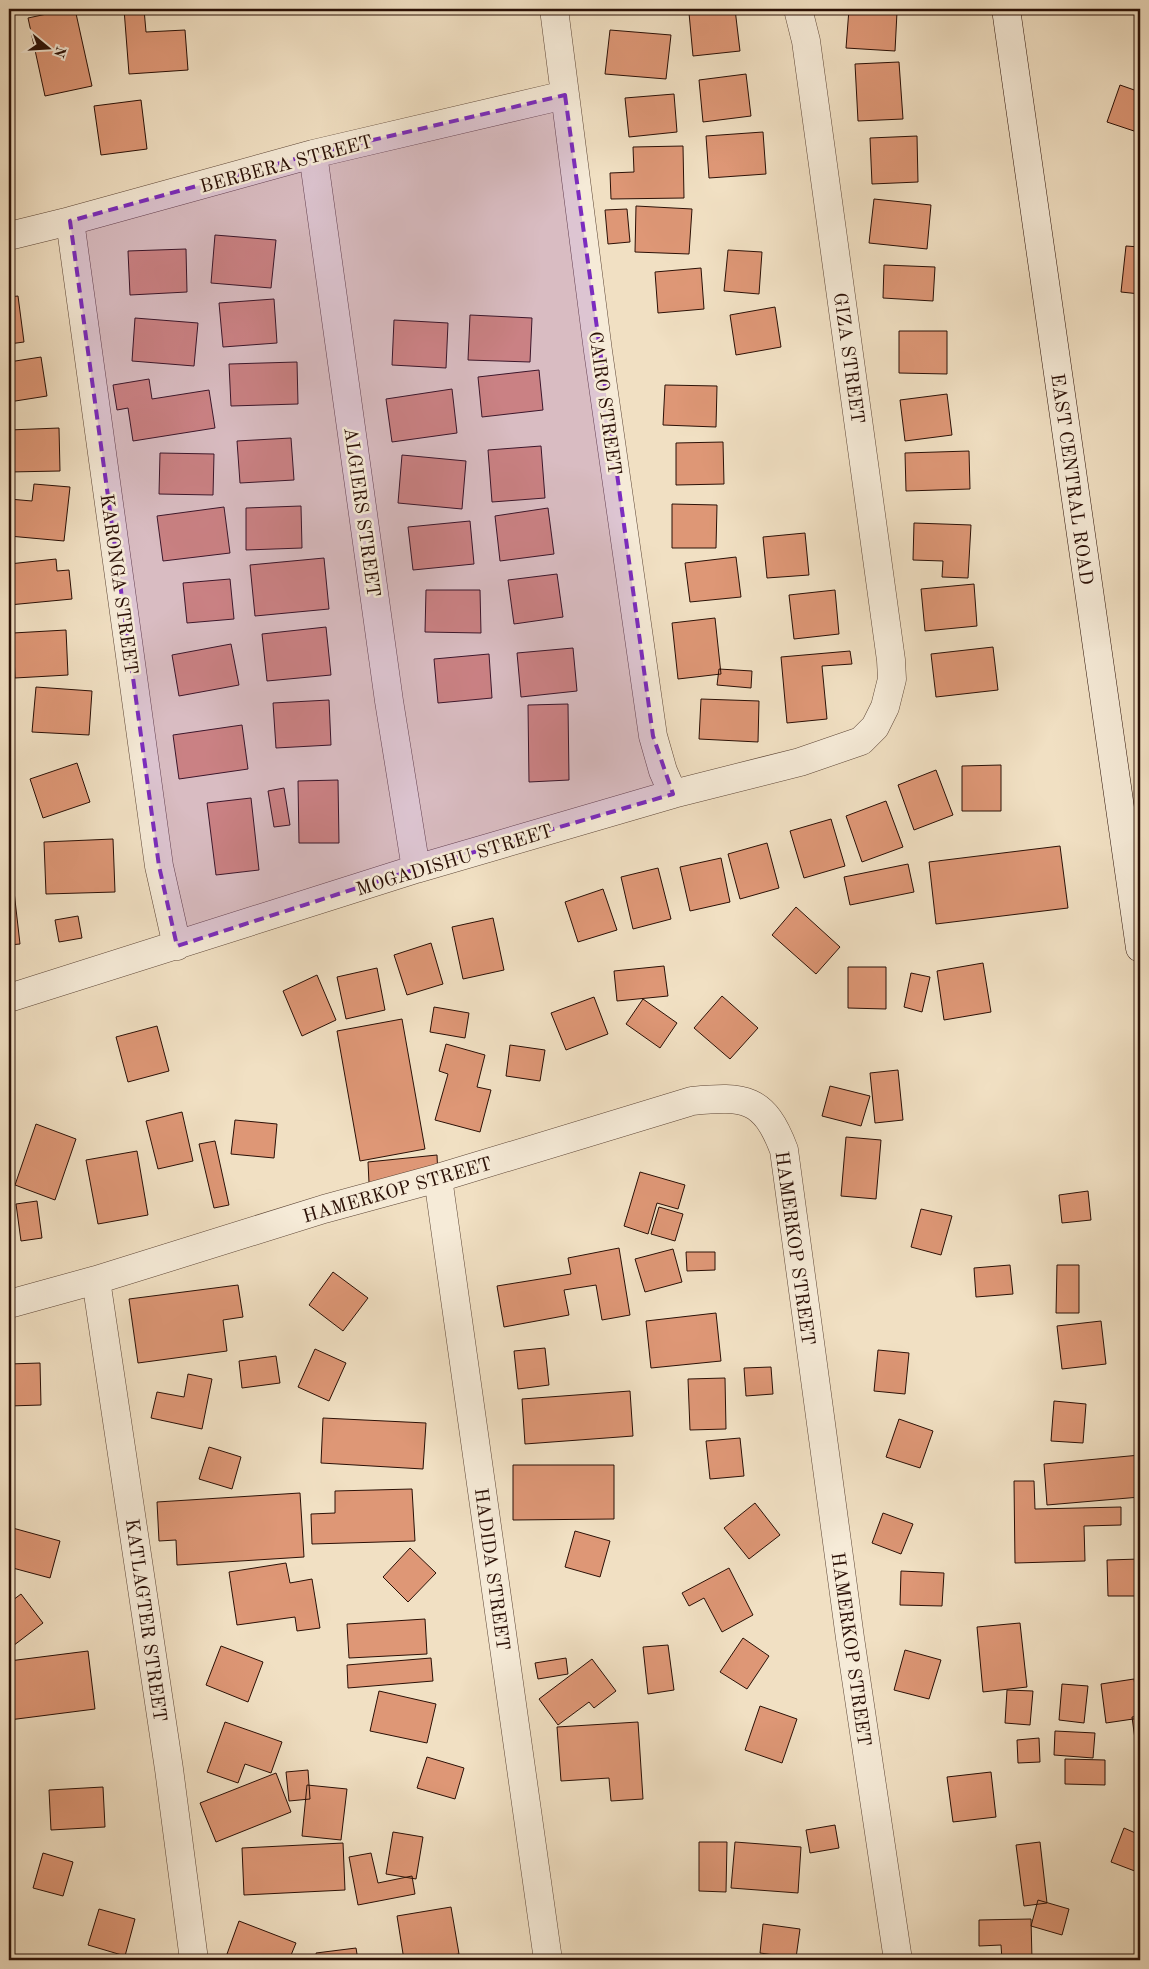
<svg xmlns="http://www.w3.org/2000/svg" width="1149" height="1969" font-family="'Old Standard TT',serif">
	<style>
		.building { fill: #de9776; stroke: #2b1006 }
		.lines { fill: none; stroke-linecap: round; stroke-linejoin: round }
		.street-casing { stroke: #5c4435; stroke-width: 29 }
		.secondary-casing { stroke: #2b1006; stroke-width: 29 }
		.street { stroke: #f6ebd8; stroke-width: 28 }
		.secondary { stroke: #f6ebd8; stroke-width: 28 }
		.marked { fill: #7b2cbf; fill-opacity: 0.2; stroke: #7b2cbf; stroke-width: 4; stroke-dasharray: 10 6; stroke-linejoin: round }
		.labels { text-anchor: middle; stroke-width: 5; stroke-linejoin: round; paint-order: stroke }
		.street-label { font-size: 19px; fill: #2b1006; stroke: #f6ebd8 }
	</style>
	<rect width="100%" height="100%" fill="#f1e0c3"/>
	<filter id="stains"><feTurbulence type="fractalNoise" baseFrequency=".004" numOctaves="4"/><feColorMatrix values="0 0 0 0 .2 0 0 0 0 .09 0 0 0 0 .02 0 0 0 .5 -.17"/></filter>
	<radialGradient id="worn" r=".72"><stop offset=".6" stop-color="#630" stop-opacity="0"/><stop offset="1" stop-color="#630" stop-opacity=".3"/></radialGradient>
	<path class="building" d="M70,9H75L92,86L45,96L28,18Z
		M124,9H144L146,32L185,30L188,70L129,74Z
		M725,9H735L740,51L693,56L689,13Z
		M849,9L897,12L895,51L846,48Z
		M610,30L671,35L666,79L605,74Z
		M899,62L903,119L858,121L855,64Z
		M746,74L751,116L703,122L699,80Z
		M1120,85L1140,92V133L1107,122Z
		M674,94L677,132L629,137L625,98Z
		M141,100L147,149L101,155L94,106Z
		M763,132L766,174L709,178L706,136Z
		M917,136L918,182L872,184L870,138Z
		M683,146L684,198L611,199L610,173L634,172L633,147Z
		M874,199L931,205L927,249L869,243Z
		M636,206L692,209L689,254L635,252Z
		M627,209L630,242L608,244L605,210Z
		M215,235L276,240L271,288L211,283Z
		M1126,246L1140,247V294L1121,292Z
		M186,249L187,292L130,295L128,251Z
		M728,250L762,252L759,294L724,291Z
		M884,265L935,267L933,301L883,298Z
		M701,268L704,309L658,313L655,272Z
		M18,296L24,342L9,344V297Z
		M274,299L277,343L223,347L219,303Z
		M775,307L781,347L736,355L730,315Z
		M470,315L532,318L530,362L468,360Z
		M135,318L198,323L194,366L132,361Z
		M394,320L448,323L446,368L392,365Z
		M899,331H947V374L899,373Z
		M41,357L47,396L9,402V362Z
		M297,362L298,404L231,406L229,364Z
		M539,370L543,410L482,417L478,377Z
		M149,379L152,399L209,390L215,428L133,441L128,408L117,410L113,385Z
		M665,385L717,386L716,427L663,425Z
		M452,389L457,433L392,442L386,399Z
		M947,394L952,435L905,441L900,400Z
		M59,428L60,471L9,472V430Z
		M291,438L294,480L240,483L237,441Z
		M723,442L724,484L676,485V443Z
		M541,446L545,498L492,502L488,450Z
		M969,451L970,489L906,491L905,453Z
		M160,453L214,454L213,495L159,494Z
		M402,455L466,461L462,509L398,503Z
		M34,484L70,487L64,541L9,536V499L32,501Z
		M672,504L717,505L716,548H672Z
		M301,506L302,548L246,550V508Z
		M224,507L230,553L163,561L157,516Z
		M548,508L554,554L500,561L495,516Z
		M470,521L474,564L413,570L408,527Z
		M914,523L971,525L968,578L942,577L943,561L913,560Z
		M805,533L809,575L767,578L763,537Z
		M736,557L741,597L690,602L685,563Z
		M324,558L329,609L255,616L250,565Z
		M56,559L57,571L69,570L72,599L9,605V564Z
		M557,574L563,617L514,624L508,580Z
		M230,579L234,619L187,623L183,583Z
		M974,584L977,626L925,631L921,589Z
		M426,590H480L481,633L425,632Z
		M835,590L839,634L794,639L789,595Z
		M715,618L721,674L678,679L672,623Z
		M326,627L331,675L267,681L262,634Z
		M66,630L68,675L15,678L13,633Z
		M231,644L239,685L179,696L172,655Z
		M993,647L998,690L936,697L931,654Z
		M573,648L577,691L521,697L517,653Z
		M850,651L852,664L822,666L827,719L787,723L781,657Z
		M489,654L492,698L438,703L434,659Z
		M719,669L752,671L751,688L717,685Z
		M36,687L92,691L89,735L32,732Z
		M701,699L759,701L758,742L699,739Z
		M329,700L331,745L276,748L273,703Z
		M568,704L569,780L529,782L528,705Z
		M242,725L248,769L179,779L173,735Z
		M77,763L90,802L43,818L30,779Z
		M1001,765V811H962V766Z
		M936,770L953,815L914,830L898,785Z
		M338,780L339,843H299L298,781Z
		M9,788L12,826H9Z
		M284,788L290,825L274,827L268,791Z
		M251,798L259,870L216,875L207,803Z
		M886,801L903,847L862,862L846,816Z
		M831,819L845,866L804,878L790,831Z
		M113,839L115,892L46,894L44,842Z
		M767,843L779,888L740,899L728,854Z
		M1060,846L1068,908L936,924L929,862Z
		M721,858L730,902L690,911L680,867Z
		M908,864L914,892L850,905L844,877Z
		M9,865H11L20,944L9,945Z
		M658,868L671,919L633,929L621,877Z
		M603,889L617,930L578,942L565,902Z
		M796,907L840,947L816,974L772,935Z
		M78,916L82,938L59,942L55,920Z
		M493,918L504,970L463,979L452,927Z
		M431,943L443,984L407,995L394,955Z
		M983,963L991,1012L944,1020L937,971Z
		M664,966L668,996L617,1001L614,971Z
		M848,967H886V1009L848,1008Z
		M377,968L385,1010L346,1019L337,977Z
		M911,973L930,977L922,1012L904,1007Z
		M317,975L336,1020L302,1036L283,991Z
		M722,996L758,1028L730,1059L694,1028Z
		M594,997L608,1034L566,1050L551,1013Z
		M643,999L677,1023L660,1048L626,1024Z
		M434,1007L469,1013L465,1038L430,1032Z
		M402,1019L425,1149L360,1161L337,1031Z
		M157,1026L169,1071L128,1082L116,1037Z
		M446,1044L485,1055L477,1087L491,1090L480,1132L435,1120L448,1074L439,1071Z
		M510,1045L545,1050L540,1081L506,1076Z
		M898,1070L903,1120L875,1123L870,1073Z
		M830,1086L870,1096L861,1126L822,1116Z
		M182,1112L193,1161L158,1169L146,1121Z
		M235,1120L277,1124L274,1158L231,1154Z
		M36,1124L76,1139L55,1200L15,1185Z
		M846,1137L881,1140L876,1199L841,1196Z
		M215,1141L229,1205L214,1208L199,1144Z
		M137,1151L148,1215L98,1224L86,1160Z
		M437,1155L438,1177L369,1183L368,1162Z
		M640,1172L685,1185L678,1209L657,1203L648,1234L624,1226Z
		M1088,1191L1091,1220L1062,1223L1059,1195Z
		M37,1201L42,1238L21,1241L16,1204Z
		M659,1207L683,1214L675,1241L651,1234Z
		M921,1209L952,1216L941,1255L911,1247Z
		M619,1248L630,1315L602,1320L596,1285L564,1290L569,1315L504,1327L497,1286L571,1274L568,1258Z
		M673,1249L682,1282L645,1292L635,1259Z
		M686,1252H715V1270L687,1271Z
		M1010,1265L1013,1294L976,1297L974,1268Z
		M1057,1265H1079V1313H1056Z
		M333,1272L368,1298L343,1331L309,1305Z
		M238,1285L243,1317L223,1320L227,1351L138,1363L129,1299Z
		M716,1313L721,1361L651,1368L646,1321Z
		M1101,1321L1106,1364L1062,1369L1057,1326Z
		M545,1348L549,1385L518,1389L514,1351Z
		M315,1349L346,1363L329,1401L298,1387Z
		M878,1350L909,1353L905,1394L874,1391Z
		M276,1356L280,1383L242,1388L239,1361Z
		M40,1363L41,1405L9,1406V1364Z
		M771,1367L773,1394L746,1396L744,1368Z
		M188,1374L212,1379L202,1429L151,1418L157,1392L184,1397Z
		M725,1378L726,1429L690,1430L688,1379Z
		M630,1391L633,1436L525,1444L522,1399Z
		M1054,1401L1086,1404L1083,1443L1051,1441Z
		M323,1418L426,1423L423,1469L321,1463Z
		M899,1419L933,1431L920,1468L886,1457Z
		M740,1438L744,1476L710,1479L706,1441Z
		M209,1447L241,1457L232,1489L199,1479Z
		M1140,1455V1497L1047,1505L1044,1464Z
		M513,1465H614V1519L513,1520Z
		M1014,1481H1034L1035,1509L1121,1507V1525L1084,1526L1085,1561L1015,1563Z
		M412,1489L415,1541L312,1544L311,1514L335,1513V1491Z
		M300,1493L304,1557L177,1565L176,1540L159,1541L157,1502Z
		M755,1503L780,1535L749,1559L724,1528Z
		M883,1513L913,1524L901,1554L872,1543Z
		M9,1527L60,1541L50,1578L9,1567Z
		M575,1531L610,1541L600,1577L565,1567Z
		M410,1548L436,1573L408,1602L383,1577Z
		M1140,1559V1596H1108L1107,1560Z
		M286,1563L290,1583L312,1579L320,1628L297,1631L295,1617L237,1625L229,1572Z
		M729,1568L753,1615L722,1632L704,1598L689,1606L682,1593Z
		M901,1571L944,1573L942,1606L900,1605Z
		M21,1594L43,1623L9,1649V1603Z
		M425,1619L427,1654L349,1658L347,1624Z
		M1020,1623L1027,1687L983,1692L977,1627Z
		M743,1638L769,1656L747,1689L720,1672Z
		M668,1645L674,1690L648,1694L643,1647Z
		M221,1646L263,1662L248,1702L206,1685Z
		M905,1650L941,1660L929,1699L894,1690Z
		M88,1651L95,1709L9,1720V1661Z
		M431,1658L433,1681L348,1688L347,1665Z
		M566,1658L568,1674L538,1679L535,1663Z
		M592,1659L616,1691L594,1708L589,1702L558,1725L539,1699Z
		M1134,1679L1140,1718L1106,1723L1101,1684Z
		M1062,1684L1088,1686L1084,1723L1059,1720Z
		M1007,1690L1033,1691L1030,1725L1005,1723Z
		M379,1691L436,1704L427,1743L370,1731Z
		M760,1706L797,1719L782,1763L745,1750Z
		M1140,1716V1746L1136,1747L1132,1717Z
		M225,1722L282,1742L271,1773L245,1764L238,1783L207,1772Z
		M638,1722L643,1799L611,1801L609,1778L561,1781L557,1727Z
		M1055,1731L1095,1733L1093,1758L1054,1755Z
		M1039,1738L1040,1762L1018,1763L1017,1740Z
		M427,1757L464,1768L455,1799L417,1788Z
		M1065,1759L1105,1760V1785L1065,1784Z
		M308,1770L310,1799L289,1801L286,1772Z
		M991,1772L996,1817L953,1822L947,1777Z
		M276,1773L291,1812L216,1842L200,1803Z
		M307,1785L347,1789L341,1840L302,1836Z
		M103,1787L105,1827L51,1830L49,1790Z
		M835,1825L839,1848L810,1853L806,1830Z
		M1124,1828L1140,1835V1873L1111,1862Z
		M393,1832L423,1837L416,1879L386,1874Z
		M699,1842H727L726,1892L699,1891Z
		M735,1842L801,1847L798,1893L731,1888Z
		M1040,1842L1047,1903L1024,1906L1016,1845Z
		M343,1843L345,1890L244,1895L242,1848Z
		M43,1853L73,1862L63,1896L33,1888Z
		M371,1853L378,1883L412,1876L415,1894L358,1905L349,1857Z
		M1038,1900L1069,1909L1062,1935L1031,1926Z
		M451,1907L459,1954L422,1960H404L397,1916Z
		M99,1909L135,1919L125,1956L88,1945Z
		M1031,1919L1032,1960H1002L1001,1945L979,1946V1920Z
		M239,1921L296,1943L289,1960H243L227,1954Z
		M763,1924L800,1929L796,1958L760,1953Z
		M356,1948L358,1960H317L316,1953Z"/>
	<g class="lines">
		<defs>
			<path id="street" d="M554,9L598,351L653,736L663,771L673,794
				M313,154L389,701L416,869
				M70,221L159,866L177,946
				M9,236L70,221L313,154L565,95
				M9,998L416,869L673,794L800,762L861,741L875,727L885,707L892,679L891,660L806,41L798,9
				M438,1178L548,1960
				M96,1280L169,1769L194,1960
				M9,1304L96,1280L324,1209L438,1178L692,1101C745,1096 764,1097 784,1150L850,1638L898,1960"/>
			<path id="secondary" d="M1006,9L1140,948"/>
		</defs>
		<use href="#street" class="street-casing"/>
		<use href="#secondary" class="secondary-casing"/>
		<use href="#street" class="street"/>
		<use href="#secondary" class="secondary"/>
	</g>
	<path class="marked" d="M565,95L653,736L673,794L416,869L177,946L159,866L70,221L313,154Z"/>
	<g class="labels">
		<g class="street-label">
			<text transform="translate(286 163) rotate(-15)" y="7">BERBERA STREET</text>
			<text transform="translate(850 358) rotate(82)" y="7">GIZA STREET</text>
			<text transform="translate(606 403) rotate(82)" y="7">CAIRO STREET</text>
			<text transform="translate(1073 479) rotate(82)" y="7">EAST CENTRAL ROAD</text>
			<text transform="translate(363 512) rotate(82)" y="7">ALGIERS STREET</text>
			<text transform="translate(120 584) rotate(82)" y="7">KARONGA STREET</text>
			<text transform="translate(454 859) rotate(-17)" y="7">MOGADISHU STREET</text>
			<text transform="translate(397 1189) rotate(-16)" y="7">HAMERKOP STREET</text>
			<text transform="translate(796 1248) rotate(82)" y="7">HAMERKOP STREET</text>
			<text transform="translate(493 1569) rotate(82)" y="7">HADIDA STREET</text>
			<text transform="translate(147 1620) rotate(82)" y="7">KATLAGTER STREET</text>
			<text transform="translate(852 1649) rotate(82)" y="7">HAMERKOP STREET</text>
		</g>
	</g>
	<rect width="1149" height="1969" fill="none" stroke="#f1e0c3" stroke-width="30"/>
	<rect x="10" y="10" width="1129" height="1949" fill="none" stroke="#2b1006" stroke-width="2.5"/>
	<rect x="15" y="15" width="1119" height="1939" fill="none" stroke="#2b1006"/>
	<g transform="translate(48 48) rotate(108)" stroke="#f6ebd8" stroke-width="4" paint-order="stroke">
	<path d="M0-4L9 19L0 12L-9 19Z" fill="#2b1006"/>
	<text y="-8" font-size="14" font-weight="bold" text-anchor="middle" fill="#2b1006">N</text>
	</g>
	<rect width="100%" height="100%" filter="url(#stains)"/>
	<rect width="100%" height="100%" fill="url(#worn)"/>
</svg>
